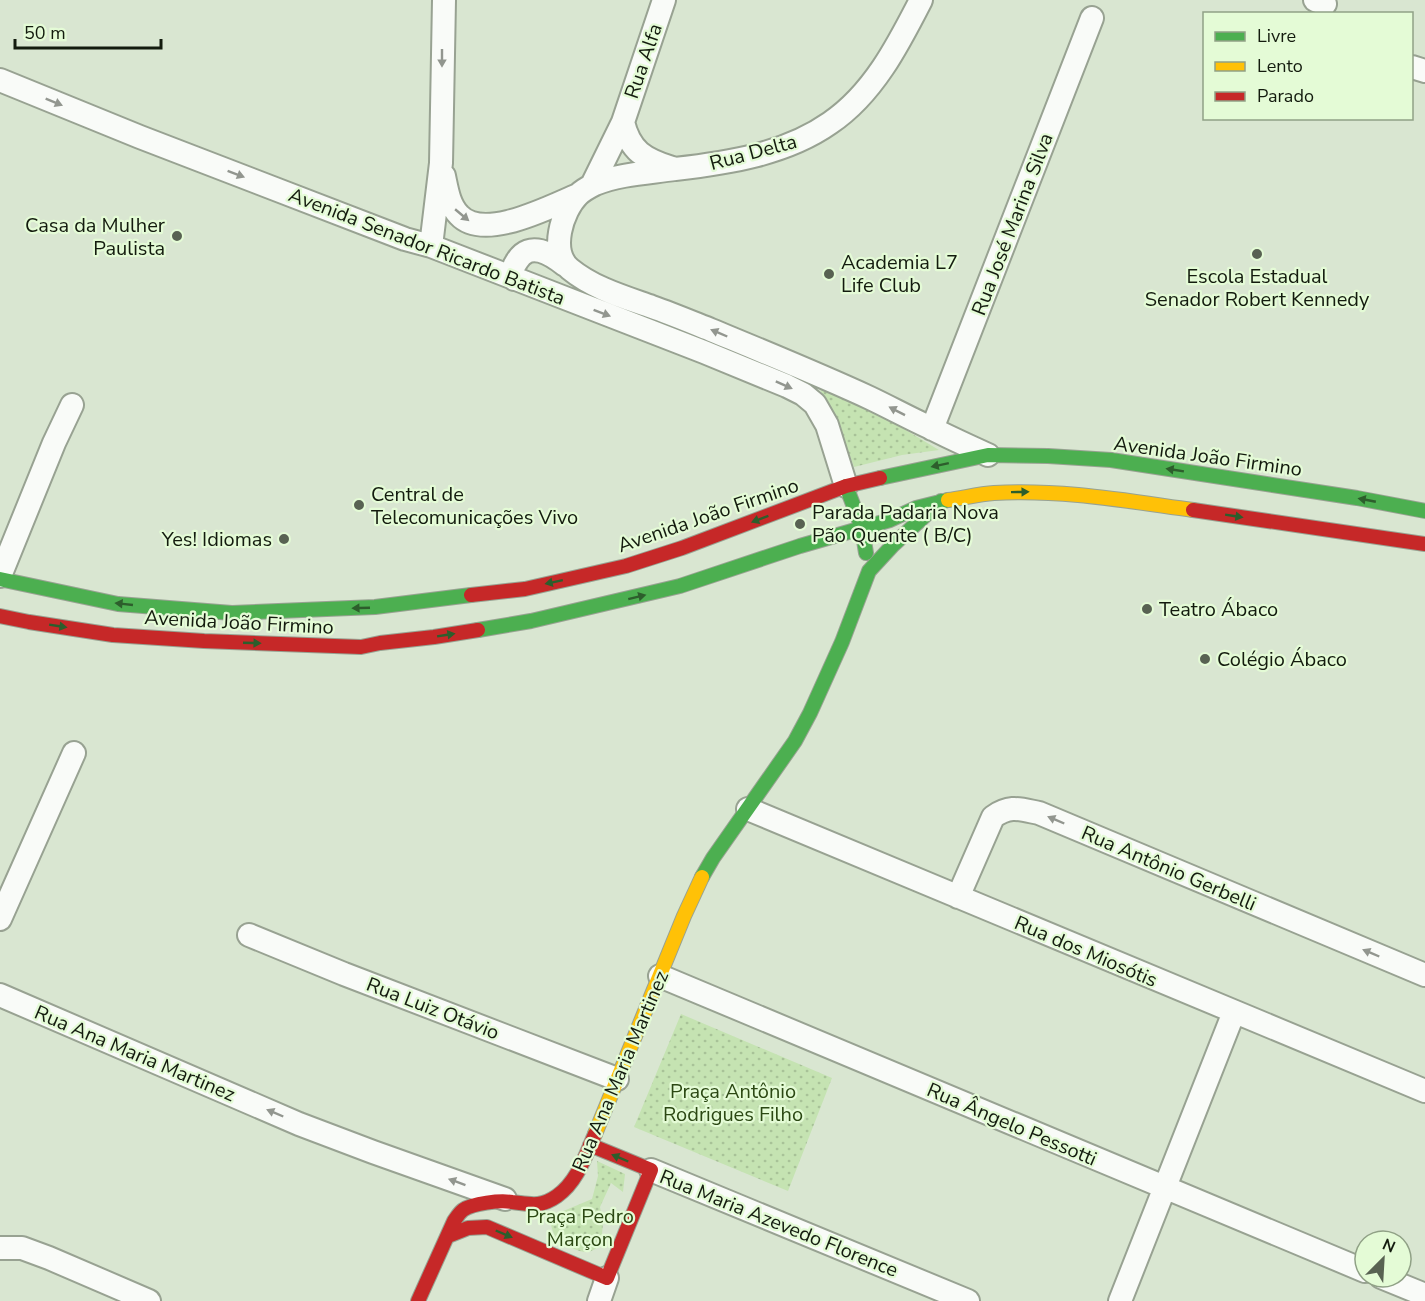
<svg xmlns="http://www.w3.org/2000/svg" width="1425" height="1301" font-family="'Nunito Sans',sans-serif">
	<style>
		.green { fill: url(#green-dots) }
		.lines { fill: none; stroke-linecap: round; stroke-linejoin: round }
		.street-casing { stroke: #98a292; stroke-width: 26 }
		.fast-casing { stroke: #98a292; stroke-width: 16 }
		.slow-casing { stroke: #98a292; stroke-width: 16 }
		.jam-casing { stroke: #98a292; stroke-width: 16 }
		.street { stroke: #f9fbf8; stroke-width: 22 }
		.fast { stroke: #4caf50; stroke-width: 14 }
		.slow { stroke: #ffc107; stroke-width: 14 }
		.jam { stroke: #c62828; stroke-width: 14 }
		.oneway { fill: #92968f }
		.oneway2 { fill: #2d5e2c }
		.poi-dot { fill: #586252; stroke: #e4fbd6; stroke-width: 2 }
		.labels { text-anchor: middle; stroke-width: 4.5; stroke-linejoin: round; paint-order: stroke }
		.street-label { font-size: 20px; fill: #131b0e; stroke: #e4fbd6 }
		.poi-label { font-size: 20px; fill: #131b0e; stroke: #e4fbd6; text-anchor: start }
		.park-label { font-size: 20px; fill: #2b4813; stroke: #e4fbd6 }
	</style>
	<defs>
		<pattern id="green-dots" width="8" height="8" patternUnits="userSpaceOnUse" patternTransform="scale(1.5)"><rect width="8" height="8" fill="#c5e3b2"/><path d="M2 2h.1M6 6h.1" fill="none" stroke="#a8c298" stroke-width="1.8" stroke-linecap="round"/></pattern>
	</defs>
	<rect width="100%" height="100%" fill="#d9e6d1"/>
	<path class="green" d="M817,384L884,417L939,450L902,455L854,467L839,425Z
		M681,1014L832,1078L788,1191L634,1127Z
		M597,1161L625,1174L623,1192L611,1183L600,1207L603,1223L601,1245C590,1253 587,1254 574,1249C558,1242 554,1239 550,1221L561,1212L592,1199L598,1176Z"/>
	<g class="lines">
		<defs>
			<path id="street" d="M921,0C898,45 873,94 830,123C786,154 728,163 675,169C647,173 620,174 595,184C589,187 582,191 578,195C562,211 549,252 570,269C593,288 624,297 652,307C672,314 691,322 711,330C764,352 818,374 870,398C891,408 911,419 931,428C950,438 969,446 988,455
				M1315,0L1325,4
				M1412,67L1425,71
				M0,80L140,137L405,239L431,246L704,352L787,386L803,394L815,404L827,425L846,486
				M623,122C630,151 644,159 672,168
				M444,176C447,190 449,205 459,215C484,242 551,206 578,195
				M592,185L623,122L664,0
				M431,246L441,163L444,0
				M514,279C511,272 513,267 517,261C530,240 551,254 565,265
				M932,429L1092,18
				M0,576L54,443L72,405
				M748,809L1425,1091
				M958,897L993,817C1010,805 1019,809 1039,813L1425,975
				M0,919L74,753
				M249,935L344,974L617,1079
				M660,976L1365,1271
				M0,995L299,1124L373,1152L505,1199
				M651,1170L968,1301
				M0,1248H22L49,1258L149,1301
				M1381,1277L1425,1295
				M599,1301L607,1278
				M1120,1301L1234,1012"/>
			<path id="fast" d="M880,478L988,455L1048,456L1111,460L1357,498L1425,511
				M846,486L862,528L866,553
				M0,579L118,604L232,613L375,607L471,595
				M478,630L531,621L680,586L800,546L890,520L916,508L948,500
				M702,877L713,858L795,741L810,713L842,642L869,571L893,545L941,501"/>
			<path id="slow" d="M948,500C963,498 979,494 994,493C1061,489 1127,501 1193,510
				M595,1134L684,916L702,877"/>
			<path id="jam" d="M1193,510L1425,544
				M471,595L525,589L626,566L682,548L846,486L880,478
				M0,616L29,622L113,635L204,641L361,647L380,643L434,637L478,630
				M448,1236L468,1228L487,1227L607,1278L651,1170L590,1145
				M418,1301L454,1221C457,1217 459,1213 463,1210C473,1203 500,1200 512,1202C530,1204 540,1208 557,1196C577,1182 585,1157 595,1134"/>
		</defs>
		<use href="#street" class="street-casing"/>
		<use href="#fast" class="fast-casing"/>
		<use href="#slow" class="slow-casing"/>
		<use href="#jam" class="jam-casing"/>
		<use href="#street" class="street"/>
		<use href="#fast" class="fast"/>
		<use href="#slow" class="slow"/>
		<use href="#jam" class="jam"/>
	</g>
	<defs><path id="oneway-solid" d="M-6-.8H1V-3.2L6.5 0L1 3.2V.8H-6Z" transform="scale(1.5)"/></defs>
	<g class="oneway">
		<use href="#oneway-solid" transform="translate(442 58) rotate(90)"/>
		<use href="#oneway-solid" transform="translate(54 102) rotate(22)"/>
		<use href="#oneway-solid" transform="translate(236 174) rotate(21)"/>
		<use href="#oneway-solid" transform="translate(462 215) rotate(40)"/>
		<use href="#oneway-solid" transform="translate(602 313) rotate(21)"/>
		<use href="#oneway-solid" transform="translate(719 333) rotate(-157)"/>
		<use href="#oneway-solid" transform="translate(784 385) rotate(24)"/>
		<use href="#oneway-solid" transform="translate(897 411) rotate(-153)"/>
		<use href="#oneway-solid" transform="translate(1056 820) rotate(-157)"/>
		<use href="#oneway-solid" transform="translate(1371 953) rotate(-157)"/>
		<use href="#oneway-solid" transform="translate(275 1113) rotate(-157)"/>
		<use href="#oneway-solid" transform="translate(457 1182) rotate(-160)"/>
	</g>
	<g class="oneway2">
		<use href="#oneway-solid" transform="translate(940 465) rotate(168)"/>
		<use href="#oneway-solid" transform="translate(1175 470) rotate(-171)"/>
		<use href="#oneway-solid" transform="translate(1020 492) rotate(-1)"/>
		<use href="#oneway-solid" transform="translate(1367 500) rotate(-169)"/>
		<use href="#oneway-solid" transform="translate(1234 516) rotate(9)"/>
		<use href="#oneway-solid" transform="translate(760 519) rotate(159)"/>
		<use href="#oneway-solid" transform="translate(554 582) rotate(168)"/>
		<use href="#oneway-solid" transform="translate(637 597) rotate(-14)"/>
		<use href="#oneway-solid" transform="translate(124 604) rotate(-174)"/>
		<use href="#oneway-solid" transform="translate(361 608) rotate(178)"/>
		<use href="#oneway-solid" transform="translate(58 626) rotate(9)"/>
		<use href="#oneway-solid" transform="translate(446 635) rotate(-9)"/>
		<use href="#oneway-solid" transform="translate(252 643) rotate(2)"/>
		<use href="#oneway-solid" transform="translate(620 1158) rotate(-157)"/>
		<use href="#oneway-solid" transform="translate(504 1234) rotate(23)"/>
	</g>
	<g class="poi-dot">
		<circle cx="177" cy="236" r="6"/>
		<circle cx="1257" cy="254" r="6"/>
		<circle cx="829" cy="274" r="6"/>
		<circle cx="359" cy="505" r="6"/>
		<circle cx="800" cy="524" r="6"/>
		<circle cx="284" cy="539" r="6"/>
		<circle cx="1147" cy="609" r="6"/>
		<circle cx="1205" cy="659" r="6"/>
	</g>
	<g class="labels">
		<g class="street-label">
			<text transform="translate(643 61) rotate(-71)" y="7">Rua Alfa</text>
			<text transform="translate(753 152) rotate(-15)" y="7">Rua Delta</text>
			<text transform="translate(1012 224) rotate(-69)" y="7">Rua José Marina Silva</text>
			<text transform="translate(427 246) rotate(21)" y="7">Avenida Senador Ricardo Batista</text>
			<text transform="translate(1208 456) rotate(8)" y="7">Avenida João Firmino</text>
			<text transform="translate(708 515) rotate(-19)" y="7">Avenida João Firmino</text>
			<text transform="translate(239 622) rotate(3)" y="7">Avenida João Firmino</text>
			<text transform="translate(1169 868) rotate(23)" y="7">Rua Antônio Gerbelli</text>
			<text transform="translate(1086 951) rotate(23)" y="7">Rua dos Miosótis</text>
			<text transform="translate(433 1008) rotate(21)" y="7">Rua Luiz Otávio</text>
			<text transform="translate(135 1053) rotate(23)" y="7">Rua Ana Maria Martinez</text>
			<text transform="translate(620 1071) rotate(-67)" y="7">Rua Ana Maria Martinez</text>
			<text transform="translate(1012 1124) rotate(23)" y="7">Rua Ângelo Pessotti</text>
			<text transform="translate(779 1223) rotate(22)" y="7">Rua Maria Azevedo Florence</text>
		</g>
		<g class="poi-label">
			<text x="165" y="232" text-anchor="end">Casa da Mulher<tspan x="165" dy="23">Paulista</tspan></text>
			<text x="841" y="269">Academia L7<tspan x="841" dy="23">Life Club</tspan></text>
			<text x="1257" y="283" text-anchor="middle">Escola Estadual<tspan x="1257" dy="23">Senador Robert Kennedy</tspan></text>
			<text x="371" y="501">Central de<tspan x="371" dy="23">Telecomunicações Vivo</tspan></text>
			<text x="812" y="519">Parada Padaria Nova<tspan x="812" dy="23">Pão Quente ( B/C)</tspan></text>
			<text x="272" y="546" text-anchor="end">Yes! Idiomas</text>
			<text x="1159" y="616">Teatro Ábaco</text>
			<text x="1217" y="666">Colégio Ábaco</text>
		</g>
		<g class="park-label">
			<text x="733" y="1098">Praça Antônio<tspan x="733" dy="23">Rodrigues Filho</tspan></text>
			<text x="580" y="1223">Praça Pedro<tspan x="580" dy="23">Marçon</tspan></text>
		</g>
	</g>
	<rect x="1203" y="12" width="210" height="108" fill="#e4fbd6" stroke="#90a186" stroke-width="1.5"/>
	<rect x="1215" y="32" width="30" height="9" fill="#4caf50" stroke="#90a186" stroke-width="1.5"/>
	<text x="1257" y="42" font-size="18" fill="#131b0e">Livre</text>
	<rect x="1215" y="62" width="30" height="9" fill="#ffc107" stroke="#90a186" stroke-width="1.5"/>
	<text x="1257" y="72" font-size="18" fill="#131b0e">Lento</text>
	<rect x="1215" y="92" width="30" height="9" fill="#c62828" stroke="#90a186" stroke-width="1.5"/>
	<text x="1257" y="102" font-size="18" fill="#131b0e">Parado</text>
	<g transform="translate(1383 1259) rotate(24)"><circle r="28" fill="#e4fbd6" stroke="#90a186" stroke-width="1.5"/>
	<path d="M0-4.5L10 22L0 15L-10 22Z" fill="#586252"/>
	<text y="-9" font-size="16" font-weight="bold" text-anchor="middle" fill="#131b0e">N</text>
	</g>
	<path d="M15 39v9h146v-9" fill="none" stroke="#131b0e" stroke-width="3"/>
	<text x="24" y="39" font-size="18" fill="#131b0e" stroke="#e4fbd6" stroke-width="4.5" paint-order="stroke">50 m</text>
</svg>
